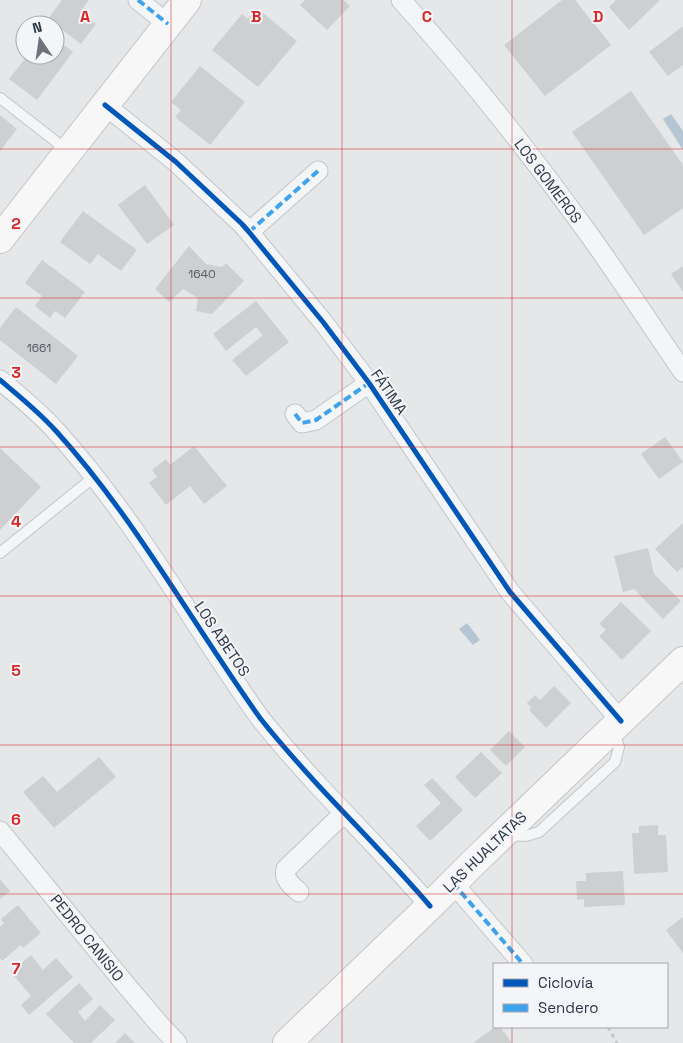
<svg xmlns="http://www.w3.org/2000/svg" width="683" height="1043" font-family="'Space Grotesk',sans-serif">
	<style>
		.water { fill: #b5c5d3 }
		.building { fill: #cdcfd1 }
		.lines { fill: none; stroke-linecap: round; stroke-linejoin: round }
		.lane-casing { stroke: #c3c5c7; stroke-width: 12 }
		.street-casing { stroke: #c3c5c7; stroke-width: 21 }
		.secondary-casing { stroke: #c3c5c7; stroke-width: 30 }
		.primary-casing { stroke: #c1c4c7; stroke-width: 30 }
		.path { stroke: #c3c5c8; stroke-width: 3; stroke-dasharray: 4 4; stroke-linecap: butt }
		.lane { stroke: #f4f5f6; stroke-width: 10 }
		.street { stroke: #f4f5f6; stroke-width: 19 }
		.secondary { stroke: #f7f7f8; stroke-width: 28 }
		.primary { stroke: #f7f7f8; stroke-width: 28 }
		.quiet { stroke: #3ea3ec; stroke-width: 4; stroke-dasharray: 8 4; stroke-linecap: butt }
		.cycleway-casing { stroke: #f3f5f8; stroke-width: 8 }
		.cycleway { stroke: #0057b8; stroke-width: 5 }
		.grid { fill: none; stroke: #d62828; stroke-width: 1; stroke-opacity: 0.55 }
		.labels { text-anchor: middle; stroke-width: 4; stroke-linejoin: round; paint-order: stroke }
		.number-label { font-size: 12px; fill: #555c66 }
		.street-label { font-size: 15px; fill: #2c3542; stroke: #f3f5f8 }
		.grid-label { font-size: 16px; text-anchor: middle; font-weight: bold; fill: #d62828; stroke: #f3f5f8; stroke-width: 4; stroke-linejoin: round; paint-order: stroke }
	</style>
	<rect width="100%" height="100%" fill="#e5e7e9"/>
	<path class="water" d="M671,114L683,131V150L663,119Z
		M467,623L480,640L473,645L459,629Z"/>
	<path class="building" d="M62,0H89L80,12L96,24L81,44L48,19Z
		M305,0H343L350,6L327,30L300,5Z
		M562,0H575L611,45L545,96L504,45Z
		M616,0H660L629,30L609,7Z
		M257,8L297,41L258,87L212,50L242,14L248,19Z
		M683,26V65L668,76L649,52Z
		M55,38L73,52L37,100L9,79L28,55H55Z
		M200,66L245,102L210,145L175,117L181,110L171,102Z
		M631,91L683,165V208L644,235L572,132Z
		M0,115L17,129L0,151Z
		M145,185L174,225L147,244L118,205Z
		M83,211L137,250L121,271L98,254L90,264L60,242Z
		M189,246L206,264L222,267L226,263L244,281L212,314L196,311L198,298L183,289L169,302L155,289Z
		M42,260L85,292L65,318L55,311L50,318L35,306L42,296L25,283Z
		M683,266V292L671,274Z
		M256,301L289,342L246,376L232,360L263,335L256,327L226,351L213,334Z
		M16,307L78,356L56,384L0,340V328Z
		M665,437L683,462L659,479L641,454Z
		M194,446L227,486L204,504L190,486L166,505L149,483L157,477L152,470L166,459L170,465Z
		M0,448L41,487L0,530Z
		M683,523V567L677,572L655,549Z
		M648,548L654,574L681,601L663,619L634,589L623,592L614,556Z
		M621,602L651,631L622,660L599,636L606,630L599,624Z
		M554,686L571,703L546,728L529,710L531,708L527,703L535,695L540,700Z
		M509,731L525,747L506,766L490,750Z
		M481,752L502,773L475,798L455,777Z
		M99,757L116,777L54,828L23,792L43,776L57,792Z
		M432,778L463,810L430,841L416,826L441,803L424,785Z
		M658,825V835H666L668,872L634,874L632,833H639V826Z
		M623,871L625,905L584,907V899L577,900L576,881H586V873Z
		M0,879L10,891L0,899Z
		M18,905L41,933L23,948L21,945L2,961L0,958V927L4,923L1,919Z
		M683,917V953L666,930Z
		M31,955L43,970L56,958L73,977L29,1015L21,1005L31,996L11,972Z
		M79,983L93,999L78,1012L85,1021L100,1005L115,1020L91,1043H74L46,1014Z
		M495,1027H500L512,1043H473Z
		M125,1033L135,1043H115Z"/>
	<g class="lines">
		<defs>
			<path id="lane" d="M0,98L68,151
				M0,553L94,477
				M509,835L526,836L539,832L615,762L619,747L613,730"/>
			<path id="street" d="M138,0L168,24
				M401,0C470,76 533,157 593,240C624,284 653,328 683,372
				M105,105L176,162L242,224L249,232L323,322L369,383L510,592L621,721
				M249,232L318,171
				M0,380C19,396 39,412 56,431C135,518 192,623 260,718C278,741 297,762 317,784C355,825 394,864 430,906
				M295,414L302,423L316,420L369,383
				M0,831L126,985L160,1025L177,1043
				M453,883L523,964
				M299,892C292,886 283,879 286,869L344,813"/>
			<path id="secondary" d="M287,1043L430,906L473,863L683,661"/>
			<path id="primary" d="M0,239L187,0"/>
		</defs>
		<use href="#lane" class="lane-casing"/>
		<use href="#street" class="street-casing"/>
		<use href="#secondary" class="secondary-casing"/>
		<use href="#primary" class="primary-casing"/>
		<path class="path" d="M608,1027L617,1043"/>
		<use href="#lane" class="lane"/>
		<use href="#street" class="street"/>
		<use href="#secondary" class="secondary"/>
		<use href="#primary" class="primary"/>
		<path class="quiet" d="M138,0L168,24
			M249,232L318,171
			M295,414L302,423L316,420L369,383
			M453,883L523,964"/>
		<defs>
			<path id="cycleway" d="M105,105L176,162L242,224L249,232L323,322L369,383L510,592L621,721
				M0,380C19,396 39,412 56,431C135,518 192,623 260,718C278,741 297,762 317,784C355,825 394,864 430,906"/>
		</defs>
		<use href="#cycleway" class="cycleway-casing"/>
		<use href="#cycleway" class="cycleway"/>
	</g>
	<path class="grid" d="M171,0V1043M342,0V1043M512,0V964M0,149H683M0,298H683M0,447H683M0,596H683M0,745H683M0,894H683M512,1027V1043"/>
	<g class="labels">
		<g class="number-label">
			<text x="202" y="278">1640</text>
			<text x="39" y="352">1661</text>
		</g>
		<g class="street-label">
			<text transform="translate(548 181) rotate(53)" y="5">LOS GOMEROS</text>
			<text transform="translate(389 392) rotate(55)" y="5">FÁTIMA</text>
			<text transform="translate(222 639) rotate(56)" y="5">LOS ABETOS</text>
			<text transform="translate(485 852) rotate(-44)" y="5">LAS HUALTATAS</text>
			<text transform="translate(87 938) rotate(51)" y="5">PEDRO CANISIO</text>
		</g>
	</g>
	<g class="grid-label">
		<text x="85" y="22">A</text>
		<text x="256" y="22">B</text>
		<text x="427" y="22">C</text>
		<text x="598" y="22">D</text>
		<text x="16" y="229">2</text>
		<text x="16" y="378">3</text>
		<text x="16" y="527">4</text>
		<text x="16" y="676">5</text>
		<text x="16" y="825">6</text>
		<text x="16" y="974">7</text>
	</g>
	<rect x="493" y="963" width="175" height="65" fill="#f3f5f8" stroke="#a3a8af"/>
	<rect x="503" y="979" width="25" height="8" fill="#0057b8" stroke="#a3a8af"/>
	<text x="538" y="988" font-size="15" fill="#2c3542">Ciclovía</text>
	<rect x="503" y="1004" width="25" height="8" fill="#3ea3ec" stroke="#a3a8af"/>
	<text x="538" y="1013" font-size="15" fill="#2c3542">Sendero</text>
	<g transform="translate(40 40) rotate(347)"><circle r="24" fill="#f3f5f8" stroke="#a3a8af"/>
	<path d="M0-4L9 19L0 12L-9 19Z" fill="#6d737c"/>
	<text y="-8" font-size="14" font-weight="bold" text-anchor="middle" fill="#2c3542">N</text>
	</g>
</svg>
